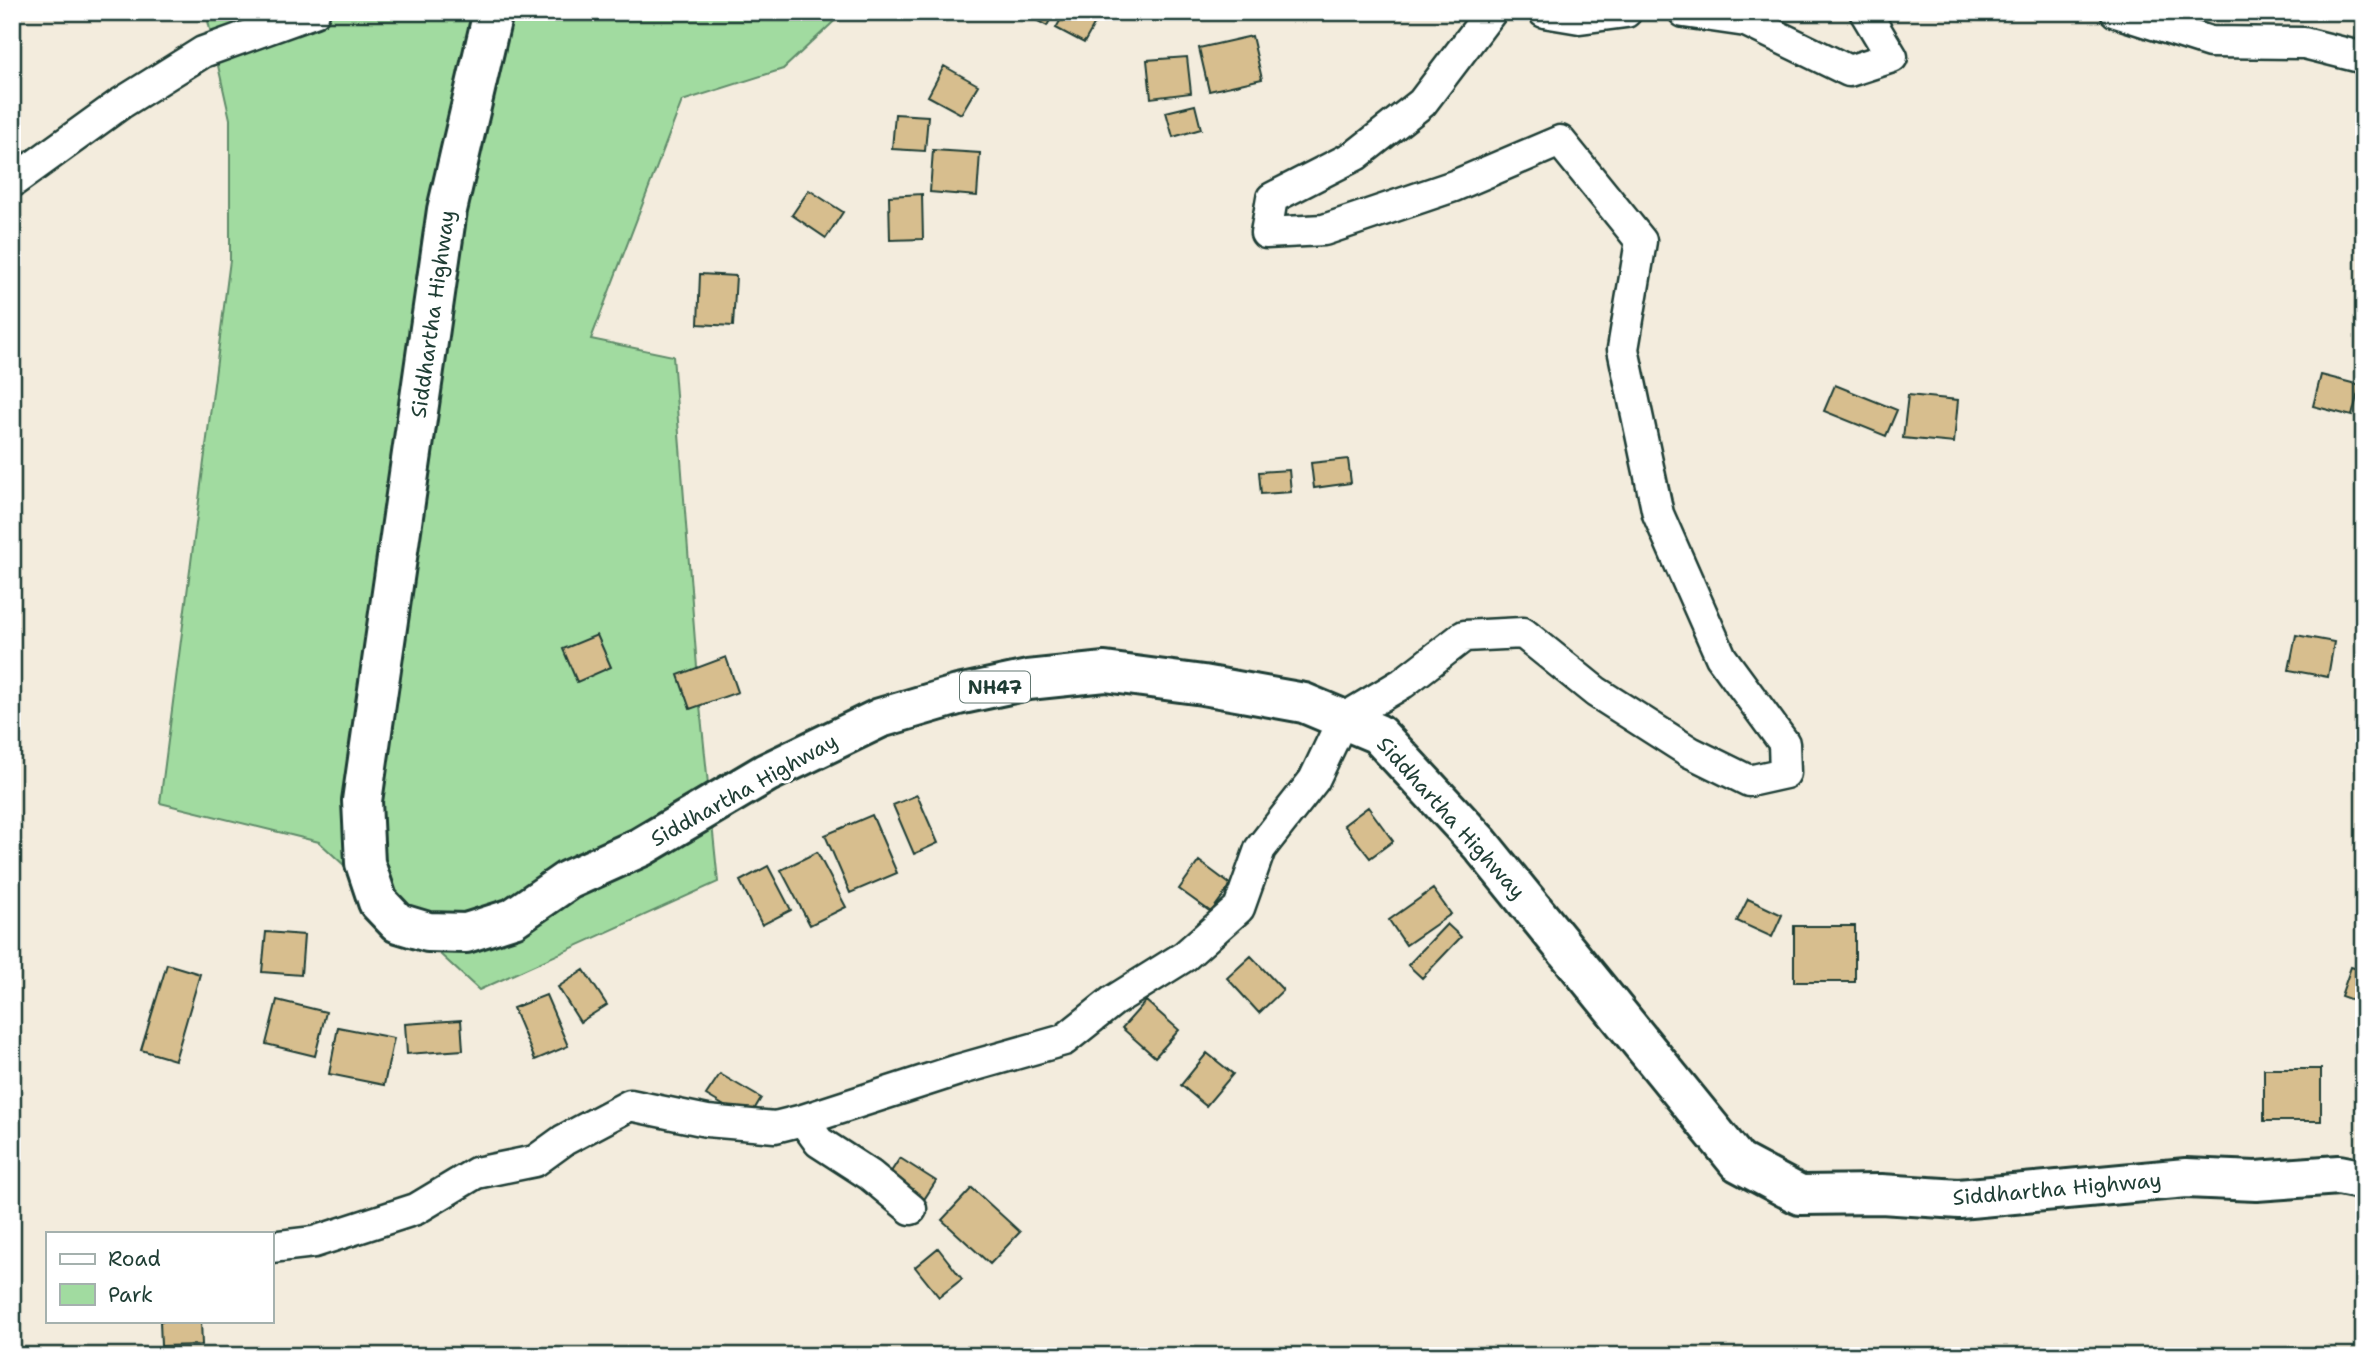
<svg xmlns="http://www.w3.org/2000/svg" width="2376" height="1368" font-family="'Shantell Sans',sans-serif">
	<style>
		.green { fill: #a1dba0; stroke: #608c6a; stroke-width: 2 }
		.building { fill: #d7be8e; stroke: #1f3d34; stroke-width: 2 }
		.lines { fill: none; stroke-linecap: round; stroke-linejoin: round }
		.street-casing { stroke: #1f3d34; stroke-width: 35 }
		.highway-casing { stroke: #1f3d34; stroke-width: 44 }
		.street { stroke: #fff; stroke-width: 30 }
		.highway { stroke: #fff; stroke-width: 38 }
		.labels { text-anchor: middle; stroke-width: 6; stroke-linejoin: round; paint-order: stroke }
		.shield { fill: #fff; stroke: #627771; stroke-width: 2 }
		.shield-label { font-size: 19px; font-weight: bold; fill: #1f3d34 }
		.street-label { font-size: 21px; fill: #1f3d34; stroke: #fff }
	</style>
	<rect width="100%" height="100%" fill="#f3ecdd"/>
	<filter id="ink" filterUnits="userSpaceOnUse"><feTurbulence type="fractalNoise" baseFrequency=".0143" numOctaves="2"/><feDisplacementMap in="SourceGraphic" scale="14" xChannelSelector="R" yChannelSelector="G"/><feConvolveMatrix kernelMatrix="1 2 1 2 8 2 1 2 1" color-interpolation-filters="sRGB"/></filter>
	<g filter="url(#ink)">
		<path class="green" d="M206,12H844L783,69L682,101L591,339L673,356L700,706L718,882L479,990L319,842L160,803L230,260V119Z"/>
		<path class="building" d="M1021,12H1054L1047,26Z
			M1065,12H1082L1097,20L1084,43L1056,28Z
			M1252,36L1262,79L1209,91L1199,48Z
			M1187,57L1191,93L1151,98L1147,60Z
			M944,66L978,85L961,114L928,96Z
			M1195,105L1201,129L1173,137L1166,112Z
			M895,114L928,116L925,151L892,149Z
			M933,150L980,153L977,196L930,192Z
			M809,190L843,212L826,238L792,215Z
			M922,194L923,239L890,240L889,196Z
			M700,274L736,276L733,326L698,324Z
			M2321,375L2360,385L2352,416L2313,406Z
			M1835,385L1897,410L1886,436L1824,411Z
			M1908,395L1958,400L1954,443L1903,438Z
			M1348,459L1351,483L1314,488L1311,463Z
			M1289,470L1291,492L1261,494L1259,472Z
			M597,635L611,667L577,682L563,649Z
			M2296,635L2334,642L2328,677L2289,670Z
			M726,657L738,692L690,709L678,675Z
			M917,795L938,843L914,854L893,805Z
			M1368,807L1393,841L1370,858L1344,825Z
			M872,815L897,873L850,893L825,835Z
			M817,852L846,907L810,925L781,870Z
			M1199,861L1231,885L1211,912L1179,889Z
			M768,866L791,910L762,925L740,881Z
			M1433,889L1451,914L1406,945L1389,920Z
			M1748,899L1782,915L1772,937L1737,921Z
			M1447,924L1461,937L1422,978L1408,965Z
			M1794,926H1855V982H1794Z
			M266,932L304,935L301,975L262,972Z
			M1251,956L1283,990L1259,1013L1227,978Z
			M167,964L200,974L175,1060L141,1050Z
			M2351,967L2364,971V1004L2341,996Z
			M584,970L607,1005L580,1022L558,987Z
			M546,995L568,1046L535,1060L513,1008Z
			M277,1000L326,1012L315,1056L266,1044Z
			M1146,1001L1179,1030L1155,1057L1122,1028Z
			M461,1020L463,1050L407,1054L405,1024Z
			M338,1027L394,1038L384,1085L329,1074Z
			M1207,1053L1233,1074L1206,1106L1181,1085Z
			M2264,1069H2321V1121H2264Z
			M720,1074L761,1098L748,1120L706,1095Z
			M900,1158L936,1181L923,1201L887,1178Z
			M972,1188L1020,1232L990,1264L942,1220Z
			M938,1248L962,1279L939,1297L915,1267Z
			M160,1321H201L202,1345L161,1346Z"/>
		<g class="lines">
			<defs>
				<path id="street" d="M1544,12L1580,18L1626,12
					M1684,12L1746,21L1849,71L1892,57L1865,12
					M2116,12L2210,42L2304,43L2364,58
					M12,182L120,104L203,52L314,12
					M911,1209L870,1175L819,1142L803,1120L958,1070L1064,1040L1113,1001L1185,956L1239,908L1260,849L1314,780L1343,719L1403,683L1464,636L1523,633L1596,692L1690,752L1749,781L1785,773L1784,743L1721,657L1658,514L1623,349L1641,241L1560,141L1454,186L1324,230L1266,233L1272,198L1356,155L1422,103L1491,12
					M271,1247L314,1242L416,1209L476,1173L535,1161L564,1140L630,1105L707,1121L775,1127L803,1120"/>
				<path id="highway" d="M493,12L447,210L362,801L365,863L378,902L398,923L428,932L466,933L513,918L568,880L641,847L766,773L880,718L958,695L1028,680L1105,672L1203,685L1304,703L1378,734L1480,844L1738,1162L1800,1195L1881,1194L1959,1199L2186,1178L2256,1181L2339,1175L2364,1180"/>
			</defs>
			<use href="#street" class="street-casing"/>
			<use href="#highway" class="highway-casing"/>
			<use href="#street" class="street"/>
			<use href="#highway" class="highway"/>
		</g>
	</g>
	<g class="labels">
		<rect class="shield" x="960" y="671.5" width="70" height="31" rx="5"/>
		<g class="shield-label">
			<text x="995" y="694">NH47</text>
		</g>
		<g class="street-label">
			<text transform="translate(433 314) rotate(-82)" y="7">Siddhartha Highway</text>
			<text transform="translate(744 790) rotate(-29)" y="7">Siddhartha Highway</text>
			<text transform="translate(1451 818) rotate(48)" y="7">Siddhartha Highway</text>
			<text transform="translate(2057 1189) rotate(-5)" y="7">Siddhartha Highway</text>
		</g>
	</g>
	<rect width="2376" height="1368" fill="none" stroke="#fff" stroke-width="42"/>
	<rect x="21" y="21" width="2334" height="1326" fill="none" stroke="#1f3d34" stroke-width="2.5" filter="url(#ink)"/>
	<rect x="46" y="1232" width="228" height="91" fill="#ffffff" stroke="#a5b1ae" stroke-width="2"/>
	<rect x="60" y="1254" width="35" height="10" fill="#ffffff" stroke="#a5b1ae" stroke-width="2"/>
	<text x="108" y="1266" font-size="21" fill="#1f3d34">Road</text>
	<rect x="60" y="1284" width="35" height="21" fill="#a1dba0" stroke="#a5b1ae" stroke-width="2"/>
	<text x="108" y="1302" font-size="21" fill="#1f3d34">Park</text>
</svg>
